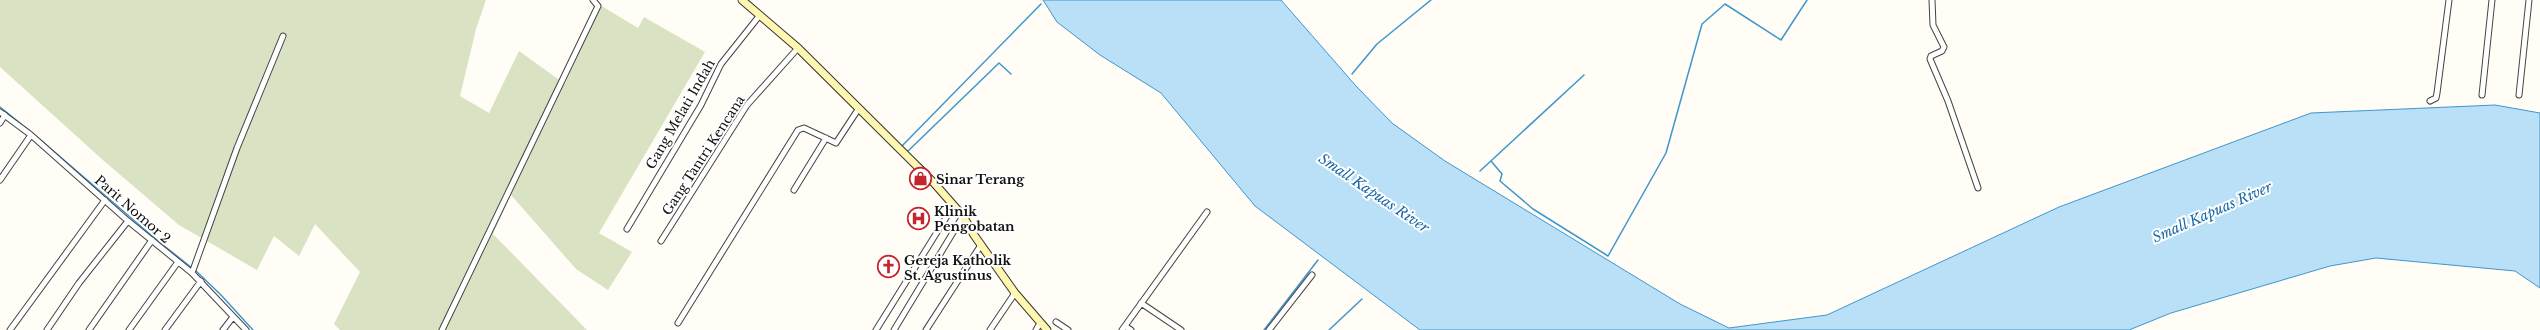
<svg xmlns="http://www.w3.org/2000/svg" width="2540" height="330" font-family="'Libre Baskerville',serif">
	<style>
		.cemetery { fill: #d9e3c4 }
		.water { fill: #b9e0f7; stroke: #3f96cf }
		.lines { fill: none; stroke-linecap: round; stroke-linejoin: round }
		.stream { stroke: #3f96cf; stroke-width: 1.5 }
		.street-casing { stroke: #444; stroke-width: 7 }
		.secondary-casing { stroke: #333; stroke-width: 9 }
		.street { stroke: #fff; stroke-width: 5 }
		.secondary { stroke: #fff6b0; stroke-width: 7 }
		.labels { text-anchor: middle; stroke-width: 4; stroke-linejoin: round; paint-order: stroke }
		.street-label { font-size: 13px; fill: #111; stroke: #fff }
		.poi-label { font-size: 13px; font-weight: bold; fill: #111; stroke: #fff; text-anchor: start }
		.water-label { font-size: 14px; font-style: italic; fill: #1768a6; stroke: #fff }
	</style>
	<rect width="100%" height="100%" fill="#fffdf5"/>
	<path class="cemetery" d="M0,0H486L476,29L460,96L489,113L519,51L565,84L600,5L638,28L644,17L705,52L599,233L632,252L608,290L576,269L511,195L493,234L587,330H340L334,324L360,272L315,224L299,256L274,236L257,270L179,225L104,161L0,67Z"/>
	<path class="water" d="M1043,0H1281L1356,86L1392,123L1445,161L1680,304L1729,328L1827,315L2059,207L2311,113L2495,105L2540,113V288L2515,271L2376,258L2330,266L2171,313L2129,330H1420L1255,206L1161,93L1100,55L1057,22Z"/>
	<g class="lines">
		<path class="stream" d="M1352,74L1377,44L1431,0
			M0,107L30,131
			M36,136L158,241L192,268
			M901,147L1041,4
			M907,152L999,63L1011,74
			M1491,161L1502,174L1500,181L1533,209L1608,256L1666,153L1702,24L1725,4L1781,40L1807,0
			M920,164L929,172
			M1480,171L1584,75
			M195,270L221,295L253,330
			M1264,330L1318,260
			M1329,330L1362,299"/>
		<defs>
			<path id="street" d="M1932,0L1933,25L1944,47L1942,51L1931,56L1930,59L1948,101L1978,188
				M2482,95L2492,0
				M2519,95L2529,0
				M2430,101L2436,98L2437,93L2449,0
				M0,112L31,135L128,221L192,273L246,330
				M0,123L5,115
				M0,180L31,135
				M794,190L826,138
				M627,229L701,105L721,64L760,15
				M661,241L747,105L798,48
				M192,273L237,148L283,36
				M1141,303L1181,330
				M1056,322L1068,330
				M678,323L798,130L804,128L836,143L859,108
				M1125,326L1131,330
				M10,330L105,200
				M47,330L79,283L128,221
				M89,330L152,240
				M129,330L178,262
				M165,330L201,281
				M223,330L233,317
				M442,330L598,6L593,0
				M876,330L954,205
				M894,330L963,216
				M926,330L981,245
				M990,330L1015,293
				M1036,330L1040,323
				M1122,330L1207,212
				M1269,330L1312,275"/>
			<path id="secondary" d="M742,0L798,48L934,183L963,216L974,235L1015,293L1047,330"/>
		</defs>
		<use href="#street" class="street-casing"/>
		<use href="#secondary" class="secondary-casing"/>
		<use href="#street" class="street"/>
		<use href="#secondary" class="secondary"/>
	</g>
	<defs>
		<symbol id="shop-ring" viewBox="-11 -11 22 22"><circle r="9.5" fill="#fff" stroke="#c4262e" stroke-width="1.5"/><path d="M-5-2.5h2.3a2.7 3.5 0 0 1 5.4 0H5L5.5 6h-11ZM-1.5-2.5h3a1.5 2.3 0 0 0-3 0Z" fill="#c4262e"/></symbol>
		<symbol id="hospital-ring" viewBox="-11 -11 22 22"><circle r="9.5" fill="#fff" stroke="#c4262e" stroke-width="1.5"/><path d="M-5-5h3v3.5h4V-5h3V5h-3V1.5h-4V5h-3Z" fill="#c4262e"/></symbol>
		<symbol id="church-ring" viewBox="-11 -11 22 22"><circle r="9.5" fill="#fff" stroke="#c4262e" stroke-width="1.5"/><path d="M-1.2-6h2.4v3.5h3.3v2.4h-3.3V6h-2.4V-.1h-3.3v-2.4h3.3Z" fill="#c4262e"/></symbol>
	</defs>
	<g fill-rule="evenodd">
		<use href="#shop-ring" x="908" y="166" width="25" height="25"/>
		<use href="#hospital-ring" x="906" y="206" width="25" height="25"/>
		<use href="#church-ring" x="876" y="254" width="25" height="25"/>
	</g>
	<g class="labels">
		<g class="street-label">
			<text transform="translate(680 114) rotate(-60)" y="5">Gang Melati Indah</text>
			<text transform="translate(703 155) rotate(-57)" y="5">Gang Tantri Kencana</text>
			<text transform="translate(133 209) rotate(41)" y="5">Parit Nomor 2</text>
		</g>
		<g class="poi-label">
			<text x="936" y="184">Sinar Terang</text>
			<text x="934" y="216">Klinik<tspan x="934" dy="15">Pengobatan</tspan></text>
			<text x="904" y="265">Gereja Katholik<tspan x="904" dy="15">St. Agustinus</tspan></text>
		</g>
		<g class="water-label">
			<text transform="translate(1374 193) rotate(34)" y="5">Small Kapuas River</text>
			<text transform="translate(2212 212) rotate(-24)" y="5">Small Kapuas River</text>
		</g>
	</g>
</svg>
